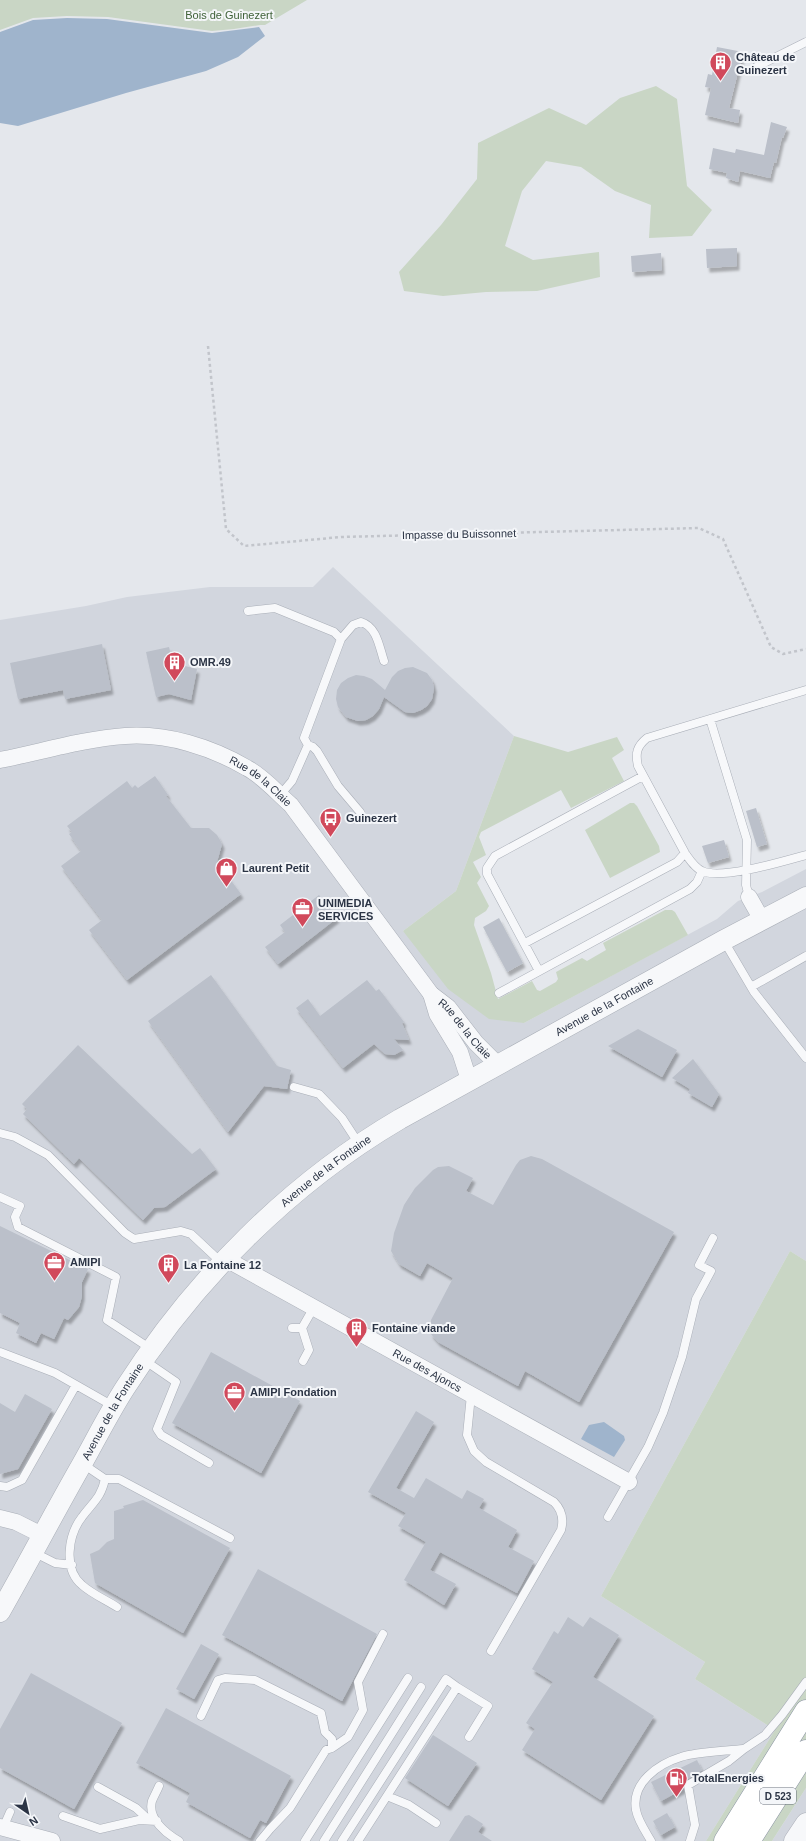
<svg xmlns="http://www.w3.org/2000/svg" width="806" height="1841" font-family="Arial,sans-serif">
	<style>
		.built { fill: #d2d6de }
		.green { fill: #c9d6c5 }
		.water { fill: #9fb4cc }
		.building { fill: #bbc0ca; filter: url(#shadow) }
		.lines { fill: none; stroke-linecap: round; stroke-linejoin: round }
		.service-casing { stroke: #a9aeb7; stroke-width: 9 }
		.minor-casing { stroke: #a9aeb7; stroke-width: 17 }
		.tertiary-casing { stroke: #a9aeb7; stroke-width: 21 }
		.trunk-casing { stroke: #8b94a3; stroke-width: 23 }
		.path { stroke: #c2c5cb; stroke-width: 2.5; stroke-dasharray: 3 3; stroke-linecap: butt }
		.service { stroke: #f7f8fa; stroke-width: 8 }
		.minor { stroke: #f7f8fa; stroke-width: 16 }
		.tertiary { stroke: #f7f8fa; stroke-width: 20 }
		.trunk { stroke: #fff; stroke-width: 22 }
		.labels { text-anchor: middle; stroke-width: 4; stroke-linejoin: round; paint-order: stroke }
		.shield { fill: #f4f6f9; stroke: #676e7b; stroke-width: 1 }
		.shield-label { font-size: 10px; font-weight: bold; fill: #2b3445 }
		.park-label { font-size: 11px; fill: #3f6138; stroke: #f4f6f9 }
		.poi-label { font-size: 11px; font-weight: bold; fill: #2b3445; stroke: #f4f6f9; text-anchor: start }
		.street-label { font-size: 11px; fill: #2b3445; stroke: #f4f6f9 }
	</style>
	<defs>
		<filter id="shadow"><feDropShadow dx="2.5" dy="4.5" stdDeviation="1" flood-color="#0004"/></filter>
	</defs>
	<rect width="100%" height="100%" fill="#e4e7ec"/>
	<path class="built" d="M333,567L514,736L456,891L403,931L524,1023L717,919L738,901L762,892L806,869V1261L790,1251L601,1596L705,1662L695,1679L775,1730L706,1841H0V620L86,606L127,597L210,587H313Z
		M806,1788V1841H772L783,1824Z"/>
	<path class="green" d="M0,0H307L265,25H260L234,29L212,31L108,17L67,16L33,18L0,30Z
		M656,86L677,99L687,186L712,210L692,236L649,238L651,205L615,191L581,167L546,161L522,191L505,246L533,260L599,252L600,277L537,291L486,292L443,296L404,291L399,272L441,225L477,179L478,143L549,108L586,125L620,98Z
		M514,736L568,752L617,737L624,750L612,758L624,781L571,808L561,790L481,832L479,837L486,855L473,862L481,877L477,883L489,906L486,911L475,918L474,925L491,973L498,999L532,981L537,990L540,991L556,982L558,979L556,972L582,958L587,961L606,950L603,943L665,910H672L675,912L688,935L524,1023L489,1019L448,989L403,931L456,891Z
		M630,803H634L637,806L659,846L660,852L610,878L585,830Z
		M790,1251L806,1261V1788L772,1841H706L775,1730L695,1679L705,1662L601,1596Z"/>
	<path class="water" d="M67,18L107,19L212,33L259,27L265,36L238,57L206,71L126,93L18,126L0,123V32L33,20Z
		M604,1422L624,1436L625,1440L614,1457L581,1439L589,1425Z"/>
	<path class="building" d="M717,47L743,52L729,108L740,110L738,123L705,115L711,88L705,87L708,74L712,75Z
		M771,122L787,127L783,138L782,137L776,163L774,162L770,178L740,171L738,182L726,178L727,173L709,169L713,148L735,153L736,149L764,155Z
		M737,248V266L707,268L706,249Z
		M661,253L662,270L632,272L631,256Z
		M102,644L111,690L65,699L63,690L18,699L10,663Z
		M169,647L173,663L197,669L191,700L169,694L156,697L146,652Z
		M413,667L427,673L432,680L434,688L432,699L427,706L421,710L413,713L405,712L384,697L379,709L373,716L366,720L358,721L346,717L338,707L336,699L337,690L341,683L348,678L356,675L364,676L372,679L385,690L392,677L398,671L405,668Z
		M155,776L168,795L166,796L191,828H209L217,835L222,844L217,862L241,894L127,980L89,930L102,920L61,866L81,851L69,834L72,832L67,826L127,781L132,788L135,785L138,788Z
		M756,808L767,844L757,847L746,811Z
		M724,840L729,857L708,863L702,846Z
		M319,895L337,918L278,964L265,947L285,932L280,925Z
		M499,918L523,963L507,972L483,927Z
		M211,975L277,1066L291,1070L287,1089L264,1086L228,1132L148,1021Z
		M367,980L376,991L379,989L404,1022L402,1023L409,1040L394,1039L403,1050L394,1055L385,1054L374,1044L343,1068L296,1008L308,999L320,1016Z
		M638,1029L677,1050L662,1077L608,1046Z
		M78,1045L192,1154L200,1148L216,1169L165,1207L154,1208L143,1220L79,1158L74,1164L23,1114L27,1109L22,1104Z
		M693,1059L719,1094L712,1107L688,1093L690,1089L672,1078Z
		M531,1156L542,1159L674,1232L579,1402L525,1371L518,1386L438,1342L431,1334V1320L453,1278L427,1263L420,1276L399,1264L391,1251L394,1233L404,1205L415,1188L433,1170L438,1167L449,1166L473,1178L466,1191L493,1205L516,1165L520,1160Z
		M0,1226L88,1269L82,1282V1296L79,1307L68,1320L64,1318L54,1339L41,1333L36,1343L16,1333L20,1323L0,1313Z
		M211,1352L300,1401L261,1473L172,1423Z
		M25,1394L52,1409L18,1469L0,1474V1403L15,1412Z
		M416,1411L434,1422L396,1488L414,1498L426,1478L462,1499L467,1490L484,1499L479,1508L517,1530L508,1547L534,1561L517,1593L440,1552L430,1570L456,1584L444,1605L404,1580L426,1542L398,1526L406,1513L368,1492Z
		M143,1500L230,1548L183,1633L95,1583L90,1554L99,1550L107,1542L114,1539V1511L124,1508L123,1506Z
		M258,1569L377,1634L342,1701L222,1635Z
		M568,1617L583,1627L590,1617L619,1635L593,1677L654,1716L601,1800L522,1750L535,1729L526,1723L553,1682L532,1669L554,1631L558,1634Z
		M201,1644L219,1654L194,1699L176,1689Z
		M31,1673L122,1723L74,1809L0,1768V1729Z
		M166,1708L291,1776L266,1823L260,1820L250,1838L186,1802L190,1793L136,1763Z
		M433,1735L477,1763L448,1806L405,1778Z
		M697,1760L702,1770L685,1781L683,1783V1789L661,1801L651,1782Z
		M667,1813L675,1827L661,1835L653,1821Z
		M469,1815L483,1824L478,1832L492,1841H449L465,1816Z"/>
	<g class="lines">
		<defs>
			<path id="service" d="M756,67L806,42
				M248,611L275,608L334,632L341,639L304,738L308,745
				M341,639L353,625L361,622C377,627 379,646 384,661
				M806,690L647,738C637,746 635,753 638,766L685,853C690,860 694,867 702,871C722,880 784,861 806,855
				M710,719L747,840L746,885L749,897
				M280,795L292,781L308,745L313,747L317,751L338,786L360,812
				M724,941L754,992L806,1058
				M525,943L677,862L685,853
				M539,971L487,874V868L495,856L643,776
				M751,987L806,956
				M499,993L690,889L697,882L702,871
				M294,1087L319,1094L342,1118L359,1144
				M0,1133L15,1137L48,1155L125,1233L134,1239L181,1231L191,1234L222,1263
				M0,1197L20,1206L15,1217L18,1227L116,1277L107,1320L151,1349
				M292,1328H302L314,1307
				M302,1328L309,1350L303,1361
				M0,1352L55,1373L113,1406
				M144,1360L176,1382L157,1429L161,1435L209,1463
				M471,1395L467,1435L474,1451L486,1462L554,1502C562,1510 564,1519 561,1530L491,1651
				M83,1464L105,1479H119L230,1538
				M105,1479C101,1498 93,1502 82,1517C68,1535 63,1569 82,1585C92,1594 106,1600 117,1607
				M0,1486L7,1487L22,1480L76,1385
				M608,1517L648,1447L663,1413L682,1357L696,1299L711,1271L699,1265L713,1238
				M33,1552L55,1563L72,1565
				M201,1716L218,1680L225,1678L255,1680L321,1713L325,1732L332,1739V1748L326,1750L290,1808L270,1829L260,1841
				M332,1748L348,1737L363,1710L358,1682L383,1634
				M159,1786C157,1791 154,1796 152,1801C147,1819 167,1834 179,1841
				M98,1787L136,1808L149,1820
				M387,1796L409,1805L436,1823
				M63,1816L100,1829L139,1820L157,1821
				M3,1828L10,1812
				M305,1841L408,1678
				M324,1841L421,1687
				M342,1841L446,1679L457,1687
				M358,1841L457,1687L488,1706L469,1737
				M651,1841C646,1832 638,1821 636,1810C631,1783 658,1764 681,1757C696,1752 726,1751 743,1749
				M690,1841L695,1825L688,1785L729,1761L744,1749L765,1735L782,1715L806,1682"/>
			<g id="minor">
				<path id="s1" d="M0,760C41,752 83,739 125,736C167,733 211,747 247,768C264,777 276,792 291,805L431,994L448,1007L476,1043L498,1065"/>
				<path d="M749,897L762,920"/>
				<path d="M431,994L437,1014L460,1052L469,1080"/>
				<path id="s2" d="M226,1259L629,1482"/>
				<path d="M0,1518L16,1522L42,1535"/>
				<path d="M0,1827L52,1841"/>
			</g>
			<g id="tertiary">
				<path id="s3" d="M0,1612C28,1563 54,1513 82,1464C96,1439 109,1413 125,1388C194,1280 289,1184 400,1119L724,940L806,897"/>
				<path d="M794,1841L806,1823"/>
			</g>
			<path id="trunk" d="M725,1841L806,1711
				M749,1841L806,1751"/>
		</defs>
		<use href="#service" class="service-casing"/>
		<use href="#minor" class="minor-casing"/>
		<use href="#tertiary" class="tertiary-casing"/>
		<use href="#trunk" class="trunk-casing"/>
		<path class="path" d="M208,346L226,529L244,546L341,537L699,528L723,539L771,647L783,654L806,649"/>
		<use href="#service" class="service"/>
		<use href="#minor" class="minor"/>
		<use href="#tertiary" class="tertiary"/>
		<use href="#trunk" class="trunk"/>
	</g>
	<defs>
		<symbol id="building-pin" viewBox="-11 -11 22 30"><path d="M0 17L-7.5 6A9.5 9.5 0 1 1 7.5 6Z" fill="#d1495b" stroke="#f4f6f9"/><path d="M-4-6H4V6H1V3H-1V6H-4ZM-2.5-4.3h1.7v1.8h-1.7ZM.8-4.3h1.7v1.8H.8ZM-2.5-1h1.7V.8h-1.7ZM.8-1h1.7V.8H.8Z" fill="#fff"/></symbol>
		<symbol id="bus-pin" viewBox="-11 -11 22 30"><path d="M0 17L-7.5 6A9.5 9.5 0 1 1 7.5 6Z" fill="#d1495b" stroke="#f4f6f9"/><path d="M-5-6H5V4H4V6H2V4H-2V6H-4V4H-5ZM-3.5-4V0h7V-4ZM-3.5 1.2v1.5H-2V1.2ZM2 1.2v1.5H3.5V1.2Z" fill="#fff"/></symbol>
		<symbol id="shop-pin" viewBox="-11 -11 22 30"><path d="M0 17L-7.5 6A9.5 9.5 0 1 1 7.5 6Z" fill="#d1495b" stroke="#f4f6f9"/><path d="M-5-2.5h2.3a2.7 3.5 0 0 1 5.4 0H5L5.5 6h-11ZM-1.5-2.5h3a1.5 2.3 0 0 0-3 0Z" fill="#fff"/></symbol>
		<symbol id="office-pin" viewBox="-11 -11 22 30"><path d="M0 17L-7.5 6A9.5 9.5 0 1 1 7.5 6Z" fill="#d1495b" stroke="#f4f6f9"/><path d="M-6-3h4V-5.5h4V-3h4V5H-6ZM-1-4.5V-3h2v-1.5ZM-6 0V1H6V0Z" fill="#fff"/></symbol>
		<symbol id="fuel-pin" viewBox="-11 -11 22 30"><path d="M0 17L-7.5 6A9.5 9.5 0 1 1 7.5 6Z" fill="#d1495b" stroke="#f4f6f9"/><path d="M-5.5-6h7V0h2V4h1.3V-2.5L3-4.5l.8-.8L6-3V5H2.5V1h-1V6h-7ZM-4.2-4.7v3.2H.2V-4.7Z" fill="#fff"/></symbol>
	</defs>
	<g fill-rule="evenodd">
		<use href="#building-pin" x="708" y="50" width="25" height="34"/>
		<use href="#building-pin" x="162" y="650" width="25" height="34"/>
		<use href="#bus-pin" x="318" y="806" width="25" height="34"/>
		<use href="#shop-pin" x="214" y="856" width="25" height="34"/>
		<use href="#office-pin" x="290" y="896" width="25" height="34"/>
		<use href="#office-pin" x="42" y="1250" width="25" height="34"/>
		<use href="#building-pin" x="156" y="1252" width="25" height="34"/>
		<use href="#building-pin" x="344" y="1316" width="25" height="34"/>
		<use href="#office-pin" x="222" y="1380" width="25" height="34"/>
		<use href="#fuel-pin" x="664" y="1766" width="25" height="34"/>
	</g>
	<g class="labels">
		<rect class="shield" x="760" y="1788" width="36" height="16" rx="3"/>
		<g class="shield-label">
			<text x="778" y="1800">D 523</text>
		</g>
		<g class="park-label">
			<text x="229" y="19">Bois de Guinezert</text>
		</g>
		<g class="poi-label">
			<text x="736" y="61">Château de<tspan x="736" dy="13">Guinezert</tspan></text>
			<text x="190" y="666">OMR.49</text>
			<text x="346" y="822">Guinezert</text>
			<text x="242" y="872">Laurent Petit</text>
			<text x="318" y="907">UNIMEDIA<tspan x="318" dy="13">SERVICES</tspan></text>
			<text x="70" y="1266">AMIPI</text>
			<text x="184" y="1269">La Fontaine 12</text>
			<text x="372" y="1332">Fontaine viande</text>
			<text x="250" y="1396">AMIPI Fondation</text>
			<text x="692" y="1782">TotalEnergies</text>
		</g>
		<g class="street-label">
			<text transform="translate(459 534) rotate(-1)" y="4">Impasse du Buissonnet</text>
			<text dy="4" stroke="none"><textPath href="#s1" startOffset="274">Rue de la Claie</textPath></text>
			<text dy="4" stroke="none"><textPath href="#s3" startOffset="878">Avenue de la Fontaine</textPath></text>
			<text dy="4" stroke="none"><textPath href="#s1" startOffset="597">Rue de la Claie</textPath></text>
			<text dy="4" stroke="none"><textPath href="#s3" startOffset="554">Avenue de la Fontaine</textPath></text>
			<text dy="4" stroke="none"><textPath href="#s2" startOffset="230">Rue des Ajoncs</textPath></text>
			<text dy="4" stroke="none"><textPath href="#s3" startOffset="230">Avenue de la Fontaine</textPath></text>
		</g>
	</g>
	<g transform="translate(28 1813) rotate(146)" stroke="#f4f6f9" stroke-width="3" paint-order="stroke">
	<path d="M0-3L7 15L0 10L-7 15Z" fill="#2b3445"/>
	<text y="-6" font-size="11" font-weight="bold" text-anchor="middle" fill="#2b3445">N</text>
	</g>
</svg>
